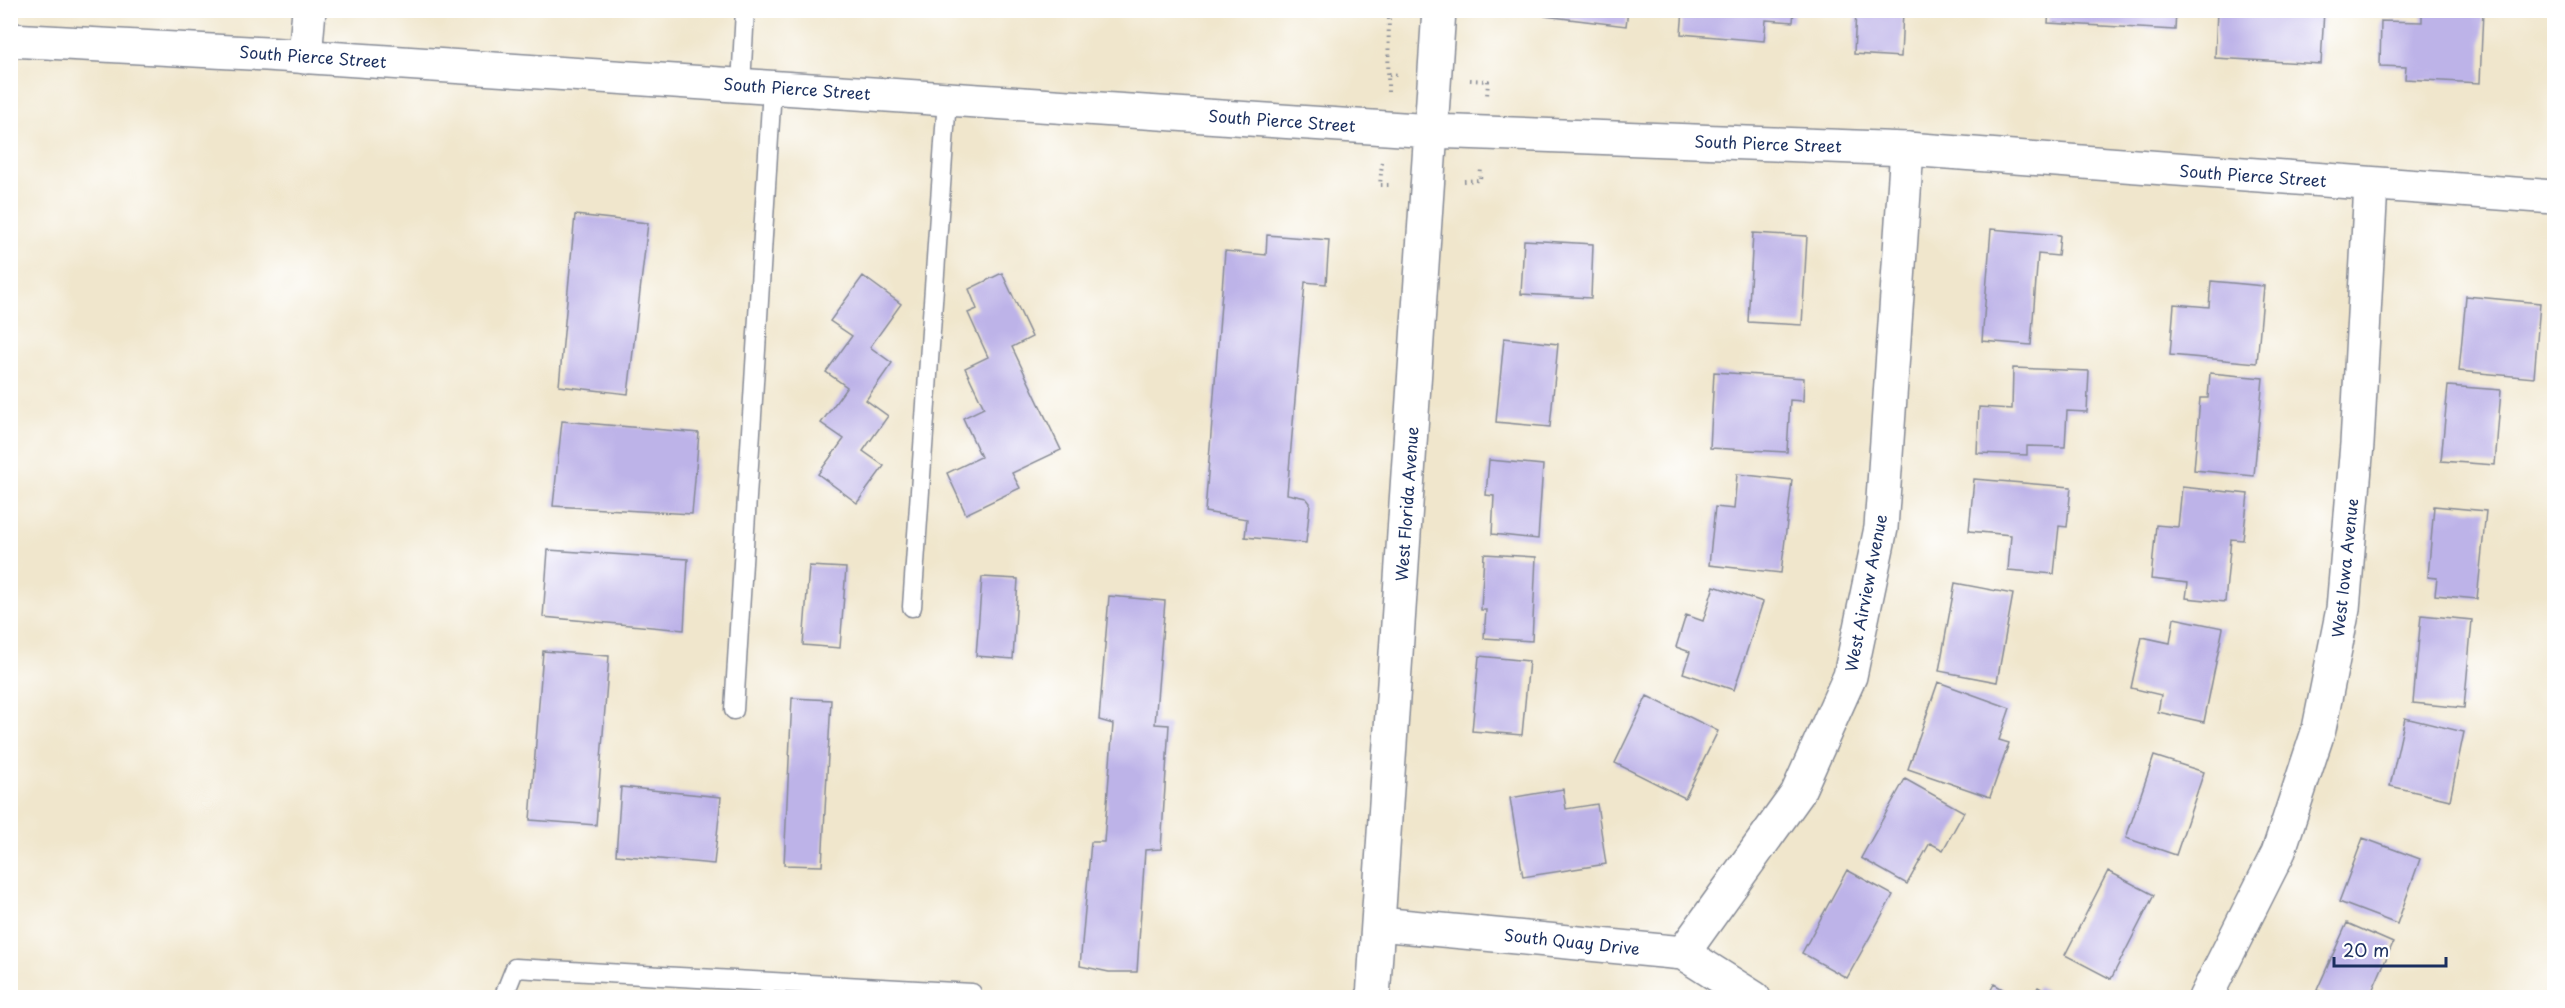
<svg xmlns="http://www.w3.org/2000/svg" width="2565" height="1008" font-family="'Playpen Sans',sans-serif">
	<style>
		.building { fill: #bdb3e8 }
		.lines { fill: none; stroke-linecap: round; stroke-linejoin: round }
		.service-casing { stroke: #868a95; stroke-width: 21 }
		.minor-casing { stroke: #868a95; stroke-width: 36 }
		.tertiary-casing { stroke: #868a95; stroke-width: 36 }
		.path { stroke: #868a95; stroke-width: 4; stroke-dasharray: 1.5 4.5; stroke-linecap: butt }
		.service { stroke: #fff; stroke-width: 18 }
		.minor { stroke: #fff; stroke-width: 33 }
		.tertiary { stroke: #fff; stroke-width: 33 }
		.labels { text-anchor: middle; stroke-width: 5; stroke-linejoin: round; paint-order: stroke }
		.street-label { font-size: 16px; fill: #1b2f5e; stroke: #fff }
	</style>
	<rect width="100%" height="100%" fill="#fff"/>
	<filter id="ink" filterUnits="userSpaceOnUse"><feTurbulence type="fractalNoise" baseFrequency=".0167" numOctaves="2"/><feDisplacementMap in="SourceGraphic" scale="12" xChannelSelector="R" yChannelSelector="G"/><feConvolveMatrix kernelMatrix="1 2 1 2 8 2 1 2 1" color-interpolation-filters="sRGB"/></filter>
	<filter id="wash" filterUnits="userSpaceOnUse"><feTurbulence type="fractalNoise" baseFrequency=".008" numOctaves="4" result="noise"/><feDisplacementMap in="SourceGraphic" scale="24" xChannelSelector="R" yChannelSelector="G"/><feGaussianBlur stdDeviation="1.35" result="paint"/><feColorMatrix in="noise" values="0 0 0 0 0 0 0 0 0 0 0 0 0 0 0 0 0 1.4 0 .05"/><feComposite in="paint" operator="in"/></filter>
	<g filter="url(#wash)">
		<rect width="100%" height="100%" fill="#f0e6cc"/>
		<g id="blocks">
			<path class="building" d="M1545,10H1628L1626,26L1545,16Z
				M1683,10H1794L1793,22L1766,20L1764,41L1681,34Z
				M1856,10H1903L1901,57L1854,54Z
				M2049,10H2176L2175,30L2048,23Z
				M2217,10H2324L2321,64L2215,58Z
				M2422,10H2483L2480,83L2405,79L2406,67L2380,66L2381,21L2422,22Z
				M575,215L648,223L628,394L559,386Z
				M1991,229L2060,235L2058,256L2038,254L2031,345L1982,341Z
				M1753,233L1807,236L1802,325L1748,322Z
				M1267,235L1329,240L1326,284L1305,282L1287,494L1306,498L1310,503L1306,543L1245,537L1247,519L1205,512L1225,251L1266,255Z
				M1524,240L1593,244L1591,298L1521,294Z
				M1002,273L1032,337L1012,347L1061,450L1012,473L1020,488L966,514L947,473L981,457L963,418L984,408L965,368L988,357L968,313L977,309L969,289Z
				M863,276L901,304L870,347L892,363L866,400L888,416L863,451L884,466L857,503L818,474L844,439L821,423L847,387L826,372L852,336L830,321Z
				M2211,281L2264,286L2257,363L2170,355L2174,304L2209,307Z
				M2466,296L2540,303L2534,378L2459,371Z
				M1504,338L1558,344L1550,427L1496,422Z
				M2013,368L2089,371L2087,412L2067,411L2065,447L2027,446V455L1977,453L1979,407L2012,409Z
				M1714,372L1804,378L1803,401L1790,400L1787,452L1710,448Z
				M2210,373L2263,378L2254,476L2194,470L2200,398H2208Z
				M2448,386L2501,390L2495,465L2441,461Z
				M562,421L699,433L692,514L553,506Z
				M1489,460L1543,465L1538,539L1492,534L1494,496L1486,495Z
				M1737,474L1792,480L1781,573L1709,565L1715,507L1734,509Z
				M1974,479L2071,487L2067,527L2059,526L2054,574L2008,570L2011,535L1969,531Z
				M2182,487L2248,494L2243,540L2231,539L2225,602L2186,598L2188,583L2151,579L2156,525L2178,527Z
				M2434,506L2486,511L2477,599L2435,595L2437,578L2428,577Z
				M548,550L688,559L684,630L543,617Z
				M1484,554L1536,557L1532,641L1484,638L1486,610H1481Z
				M809,566L846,568L840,648L803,645Z
				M982,577L1018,579L1013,659L976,656Z
				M1955,583L2013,594L1997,682L1939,671Z
				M1714,586L1763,602L1734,690L1683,673L1690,652L1676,647L1686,615L1703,621Z
				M1109,596L1165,601L1155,724L1169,725L1161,849L1145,850L1137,972H1109L1080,966L1091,842H1104L1113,724L1099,720Z
				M2421,615L2472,620L2464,708L2413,703Z
				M2174,618L2223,628L2204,722L2158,712L2161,695L2131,688L2142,637L2170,643Z
				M543,651L609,656L596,825L530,820Z
				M1479,656L1529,661L1522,735L1472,731Z
				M1938,682L2010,708L1999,740L2009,743L1990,797L1908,769Z
				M1647,696L1718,731L1685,798L1615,763Z
				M792,698L831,700L822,866L784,865Z
				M2405,718L2464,732L2450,800L2390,786Z
				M2154,756L2204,772L2176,855L2126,838Z
				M1905,779L1964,812L1943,850L1930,843L1907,884L1861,858Z
				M621,787L721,797L714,864L616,855Z
				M1563,789L1566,809L1597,804L1606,864L1523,877L1510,798Z
				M2363,838L2420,859L2397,924L2339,902Z
				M1847,870L1893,895L1847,978L1802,953Z
				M2108,871L2154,895L2111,979L2065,955Z
				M2347,923L2393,943L2369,998H2334L2317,990Z
				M1994,984L2018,998H1987Z
				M2038,987L2057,998H2032Z"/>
		</g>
	</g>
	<g filter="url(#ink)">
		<use href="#blocks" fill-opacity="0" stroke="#868a95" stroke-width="1.5"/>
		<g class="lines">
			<defs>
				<path id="service" d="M741,85L745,10
					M912,607L947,99
					M734,710L772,88
					M503,998L515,968L972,993V998"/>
				<path id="minor" d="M305,57L309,10
					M1379,924L1683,953L1754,998
					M1683,953L1797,794L1850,676L1881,528L1907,149
					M2205,998L2278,853L2319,729L2343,609L2357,444L2371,185"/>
				<path id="tertiary" d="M10,40L266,54L1432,131L1907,149L2554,197
					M1373,998L1439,10"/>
			</defs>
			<use href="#service" class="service-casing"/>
			<use href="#minor" class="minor-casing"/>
			<use href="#tertiary" class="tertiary-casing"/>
			<path class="path" d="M1389,74L1400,75
				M1470,80L1488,81L1487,97
				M1388,92L1389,10
				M1382,162L1380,185H1391
				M1464,181L1480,180L1481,168"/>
			<use href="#service" class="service"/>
			<use href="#minor" class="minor"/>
			<use href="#tertiary" class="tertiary"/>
		</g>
	</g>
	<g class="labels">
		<g class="street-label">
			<text transform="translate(313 57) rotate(4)" y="6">South Pierce Street</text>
			<text transform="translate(797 89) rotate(4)" y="6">South Pierce Street</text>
			<text transform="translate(1282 121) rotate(4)" y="6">South Pierce Street</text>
			<text transform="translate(1768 144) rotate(2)" y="6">South Pierce Street</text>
			<text transform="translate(2253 176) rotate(4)" y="6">South Pierce Street</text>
			<text transform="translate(1407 504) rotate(-86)" y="6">West Florida Avenue</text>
			<text transform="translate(2345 568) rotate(-84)" y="6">West Iowa Avenue</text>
			<text transform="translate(1866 593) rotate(-79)" y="6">West Airview Avenue</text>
			<text transform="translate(1572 942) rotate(6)" y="6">South Quay Drive</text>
		</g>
	</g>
	<rect width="2565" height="1008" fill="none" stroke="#fff" stroke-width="36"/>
	<path d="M2334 957v9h112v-9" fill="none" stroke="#1b2f5e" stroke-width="3"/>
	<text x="2343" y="957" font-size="18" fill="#1b2f5e" stroke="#ffffff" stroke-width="4.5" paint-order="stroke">20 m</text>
</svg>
